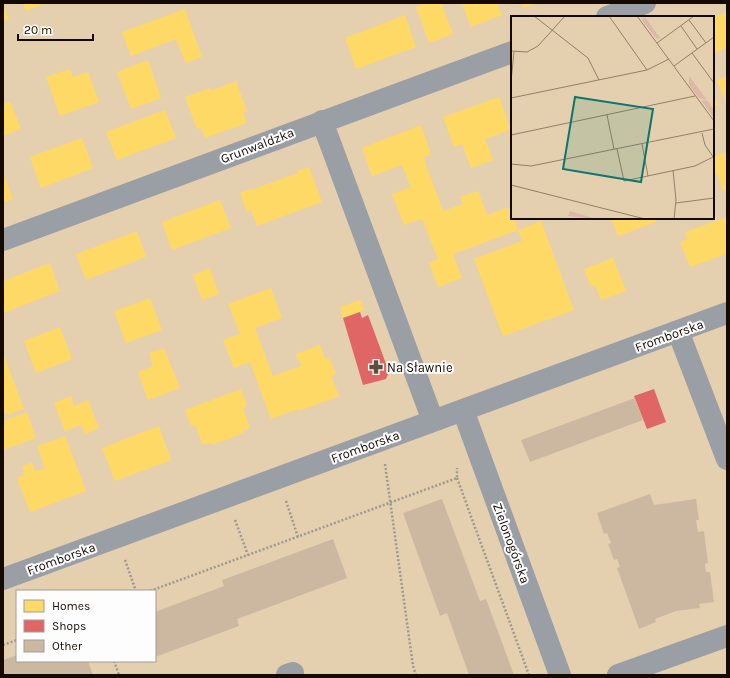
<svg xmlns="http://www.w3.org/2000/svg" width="730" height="678" font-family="Karla,sans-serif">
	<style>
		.homes { fill: #ffd966 }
		.shops { fill: #e06666 }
		.building { fill: #ccb8a1 }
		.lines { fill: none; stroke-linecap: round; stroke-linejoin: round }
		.path { stroke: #9d9891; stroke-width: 2.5; stroke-dasharray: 2 2; stroke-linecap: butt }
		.minor { stroke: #9a9fa6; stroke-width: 22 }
		.labels { text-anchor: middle; stroke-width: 4; stroke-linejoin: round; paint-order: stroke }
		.street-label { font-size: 13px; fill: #160a00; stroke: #fdfdfd }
		.poi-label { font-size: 13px; fill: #160a00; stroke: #fdfdfd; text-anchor: start }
		.inset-road { fill: none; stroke: #928168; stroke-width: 1 }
		.view { fill: #0f766e; fill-opacity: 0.15; stroke: #0f766e; stroke-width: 2 }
		.inset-edge { fill: none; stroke: #160a00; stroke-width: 2 }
	</style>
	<rect width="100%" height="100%" fill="#e4d0ae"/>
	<path class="homes" d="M23,3H45L26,11Z
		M426,3H441L453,34L429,43L416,7Z
		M462,3H497L502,15L471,27Z
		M522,3H537L524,8Z
		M3,4L9,19L3,22Z
		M185,9L202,57L186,63L176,39L131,56L122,32Z
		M727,12V48L713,53V17Z
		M405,15L416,47L356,69L345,38Z
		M148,60L161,98L131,109L117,72Z
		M70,69L73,77L88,72L99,102L60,116L46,77Z
		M727,76V106L717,80Z
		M236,81L247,111L243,113L247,123L205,138L201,128L197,129L185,97L210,88L211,91Z
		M713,92L718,105L713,107Z
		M499,97L511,130L485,139L493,160L471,168L462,144L454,147L443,117Z
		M10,101L21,129L3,136V104Z
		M165,110L176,138L117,160L106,132Z
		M421,125L431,154L424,157L426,165L443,211L463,204L460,197L478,191L487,215L510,207L512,218H514L518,230L453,254L462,278L438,287L429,263L438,259L422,219L404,225L392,194L411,187L402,165L372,176L362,148Z
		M82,138L93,168L41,188L30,157Z
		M727,152V190L723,191L717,173L713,174V157Z
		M309,167L322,202L257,226L251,210L247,212L240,193L250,189L251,190L298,173L297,171Z
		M3,173L13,199L3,202Z
		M220,200L231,228L172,250L162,222Z
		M727,217V254L690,267L680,242L687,239L685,232Z
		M611,218H655L656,222L618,236Z
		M541,221L574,310L503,336L474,259L522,241L518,230Z
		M137,231L146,257L86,280L76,254Z
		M613,258L626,291L601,300L595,285L591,287L584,269Z
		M50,263L60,291L3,313V281Z
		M210,268L219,294L202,300L193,275Z
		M271,288L282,318L255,328L273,376L301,366L296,354L320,345L325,359L329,358L336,374L331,376L339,396L299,411L298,409L271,419L250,362L234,368L223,340L240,334L228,304Z
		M150,298L162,330L126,343L114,311Z
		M360,300L364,310L343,318L340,307Z
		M60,327L72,359L36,373L24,341Z
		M164,348L180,388L148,400L138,372L153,366L149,353Z
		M3,353L24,409L6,415L3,408Z
		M241,389L247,406L243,408L250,428L242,431L243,433L212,445L211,442L203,445L195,425L191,426L185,410Z
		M71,396L74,406L88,400L99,428L85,434L81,425L65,431L54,403Z
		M27,412L36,438L3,450V421Z
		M159,426L171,460L115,481L102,448Z
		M65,436L86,491L30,512L17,478L25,475L22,467L32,462L35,471L45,468L37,446Z"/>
	<path class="shops" d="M360,312L362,318L368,315L389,372L386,379L363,385L343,318Z
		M654,389L666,422L647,429L634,396Z"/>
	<path class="building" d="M635,398L643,420L530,462L521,440Z
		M650,494L654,505L696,499L699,520H696L698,532L704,531L708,563L705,564L706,572H710L714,602L699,604L700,608L676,611L655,619L656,622L639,629L617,568L620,567L617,559L614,560L608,544L611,543L607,533L604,534L597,513Z
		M442,499L480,601L486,599L514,675H469L447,613L440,616L403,513Z
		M333,539L347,578L237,619L239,626L155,657V612L224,586L222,580Z
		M17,655V661H88L93,675H3V660Z"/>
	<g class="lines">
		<path class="path" d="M385,464L413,666L416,675
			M457,478L529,675
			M286,501L298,537
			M235,520L248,555
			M125,560L136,591
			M150,591L457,478V468
			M3,645L17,640
			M114,661L119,675"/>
		<path class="minor" d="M607,17L645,3
			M322,121L433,421
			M3,240L512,52
			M678,331L727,459
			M463,410L560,675
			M3,579L727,313
			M287,675L293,673
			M618,675L727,636"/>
	</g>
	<defs>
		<symbol id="pharmacy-bare" viewBox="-9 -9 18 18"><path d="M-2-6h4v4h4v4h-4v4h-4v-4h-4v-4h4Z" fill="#5e4f3d" stroke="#fdfdfd" stroke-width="2.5" paint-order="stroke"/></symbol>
	</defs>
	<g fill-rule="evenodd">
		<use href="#pharmacy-bare" x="366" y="357" width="20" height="20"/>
	</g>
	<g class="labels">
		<g class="street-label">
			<text transform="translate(257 145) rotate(-21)" y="5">Grunwaldzka</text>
			<text transform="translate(669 335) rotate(-20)" y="5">Fromborska</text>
			<text transform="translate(365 446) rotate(-20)" y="5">Fromborska</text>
			<text transform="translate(512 543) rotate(70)" y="5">Zielonogórska</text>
			<text transform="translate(61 558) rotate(-20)" y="5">Fromborska</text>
		</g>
		<g class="poi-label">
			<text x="387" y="372">Na Sławnie</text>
		</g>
	</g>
	<g transform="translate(511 16)">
		<rect width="203" height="203" fill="#e4d0ae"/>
		<path d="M134,1L149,22L150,23L145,22L131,4ZM178,60L196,84L188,82L178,69ZM190,84L197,85L203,94V102ZM59,195L85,203L57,200Z" fill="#ddb7a7"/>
		<path class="inset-road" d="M23,0L77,42L88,64M98,0L136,54M126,0L203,105M178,4L195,27M170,10L186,33M146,27L183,0M0,35L16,36L27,30L54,0M181,37L203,67M163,50L203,21M0,66L3,36M0,82L136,54L158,43M96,99L103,133M191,117L194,129L203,142M0,119L184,80M131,128L137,160M106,133L113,165L184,150L202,141M0,148L20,150L203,113M162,154L165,184L163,203M0,169L134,203M165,187L203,182"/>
		<path class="view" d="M64,81L142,93L130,166L52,153Z"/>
		<rect width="203" height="203" class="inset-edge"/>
	</g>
	<rect width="730" height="678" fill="none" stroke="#160a00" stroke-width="8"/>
	<rect x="16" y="590" width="140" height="72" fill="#fdfdfd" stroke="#a19c98"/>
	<rect x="24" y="600" width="20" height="12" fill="#ffd966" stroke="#a19c98"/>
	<text x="52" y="610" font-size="12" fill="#160a00">Homes</text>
	<rect x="24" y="620" width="20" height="12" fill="#e06666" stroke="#a19c98"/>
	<text x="52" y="630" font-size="12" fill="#160a00">Shops</text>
	<rect x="24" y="640" width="20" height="12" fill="#ccb8a1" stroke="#a19c98"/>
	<text x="52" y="650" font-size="12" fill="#160a00">Other</text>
	<path d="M18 34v6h75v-6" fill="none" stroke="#160a00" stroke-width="2"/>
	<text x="24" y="34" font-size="12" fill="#160a00" stroke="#fdfdfd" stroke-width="3" paint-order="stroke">20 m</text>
</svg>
